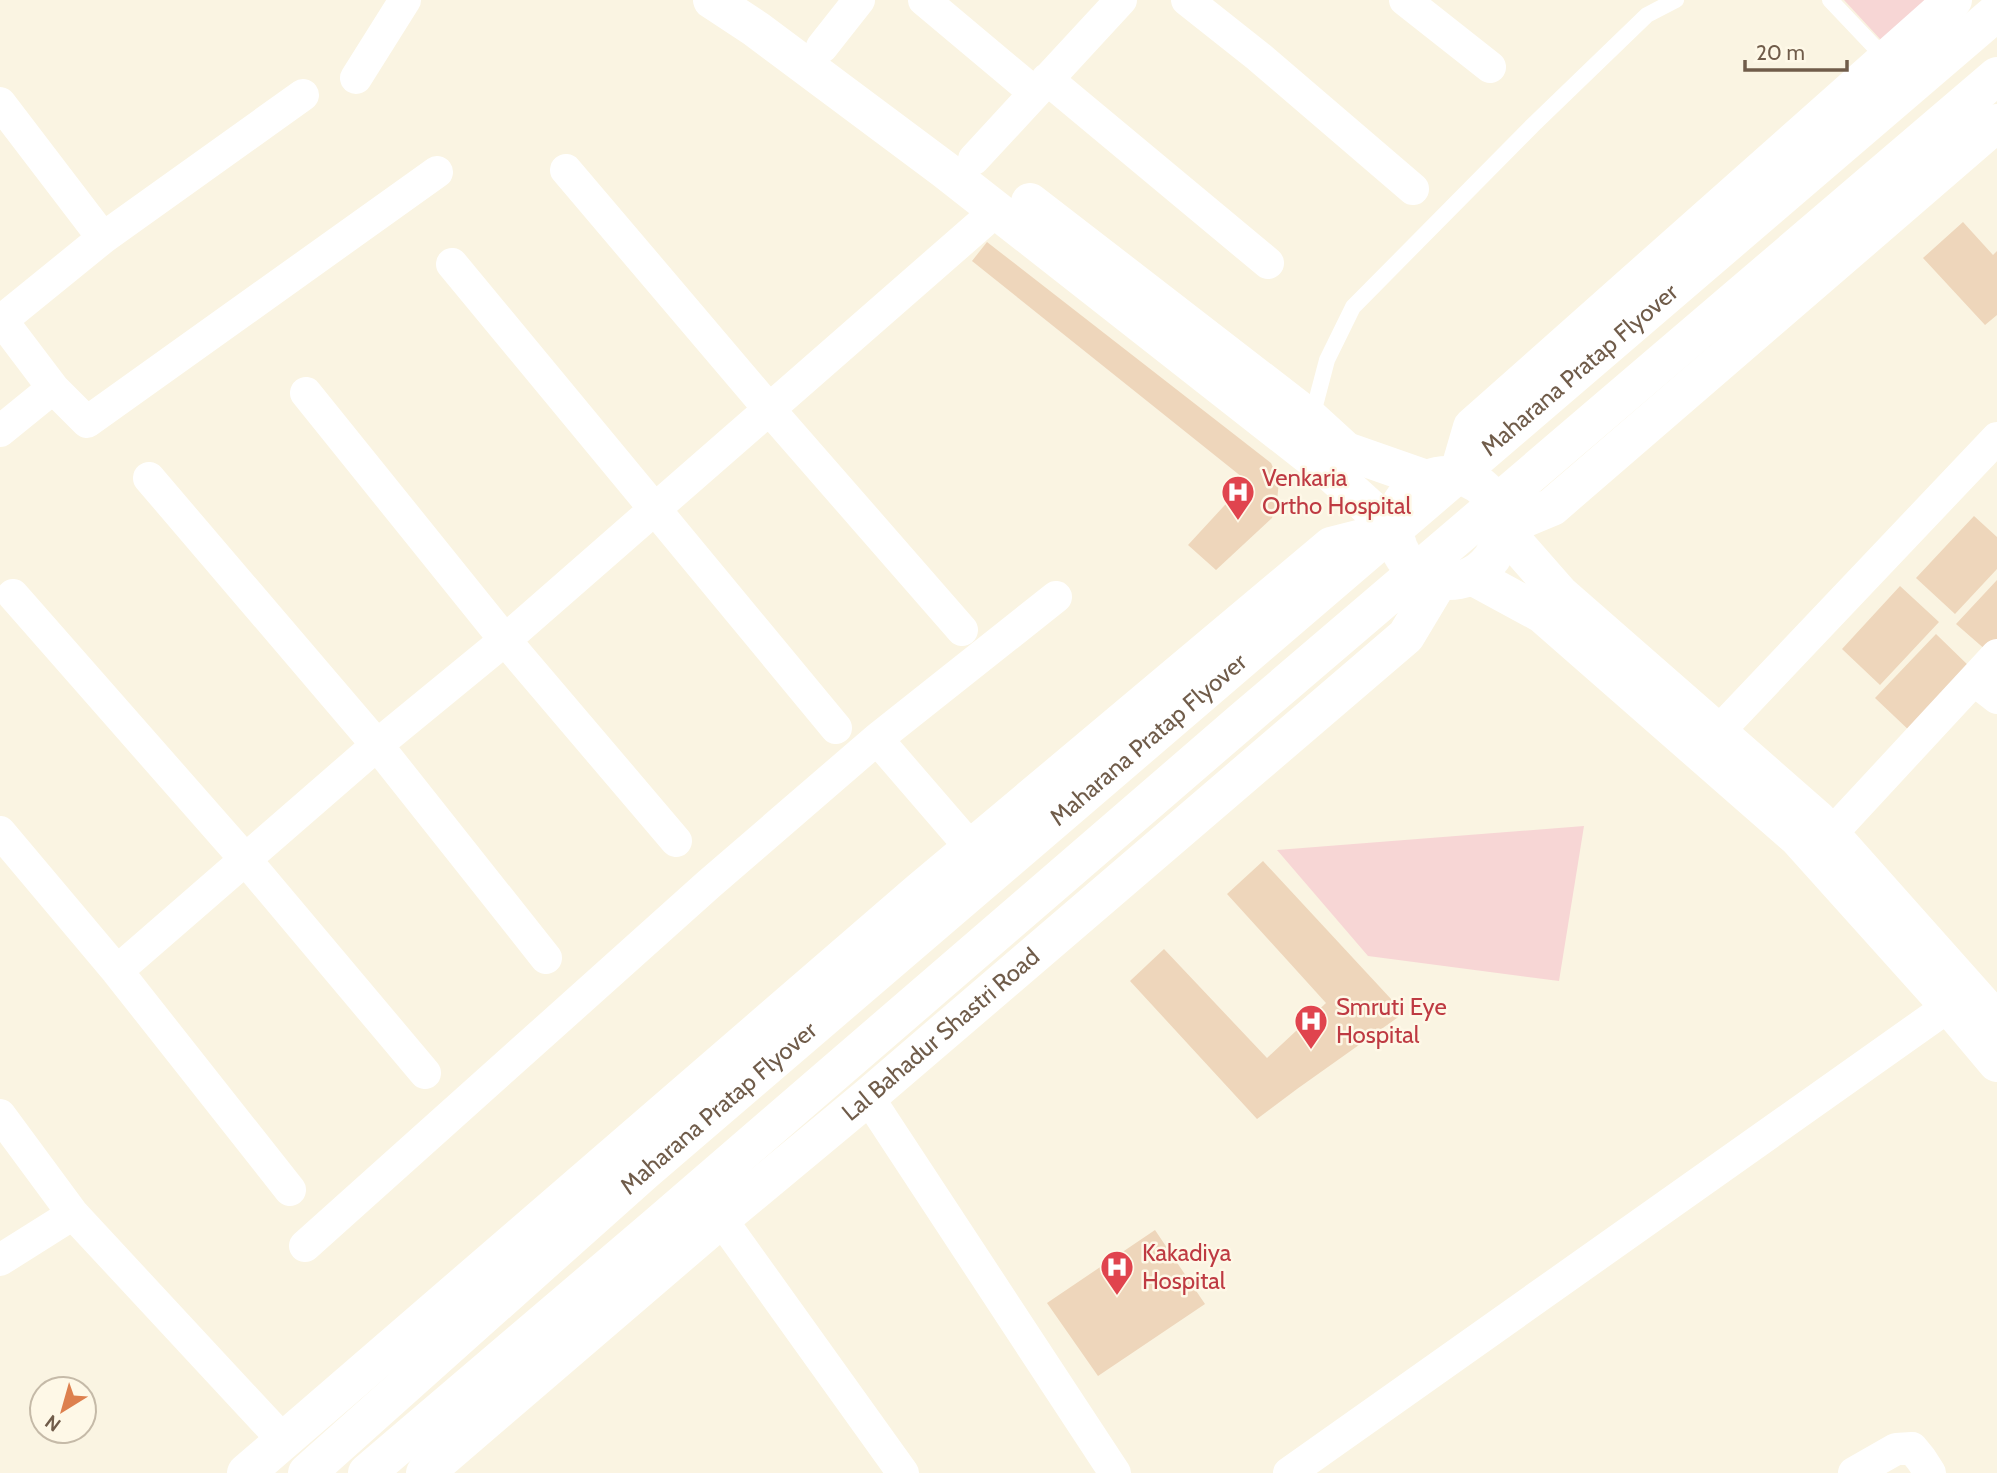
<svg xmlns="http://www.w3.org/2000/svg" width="1997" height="1473" font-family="Cabin,sans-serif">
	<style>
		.medical { fill: #f7d6d5 }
		.building { fill: #eed6bb }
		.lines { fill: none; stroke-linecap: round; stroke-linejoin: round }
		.service { stroke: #fff; stroke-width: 16 }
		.minor { stroke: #fff; stroke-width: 32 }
		.tertiary { stroke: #fff; stroke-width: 38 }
		.secondary { stroke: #fff; stroke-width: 38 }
		.labels { text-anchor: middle; stroke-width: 5; stroke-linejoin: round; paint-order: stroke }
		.street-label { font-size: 24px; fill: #705c4a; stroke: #fef8e7 }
		.health-label { font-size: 24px; fill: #be3a42; stroke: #fef8e7; text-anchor: start }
	</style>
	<rect width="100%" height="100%" fill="#faf4e2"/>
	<path class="medical" d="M1844,0H1926L1881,40Z
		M1584,826L1559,981L1368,956L1277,850Z"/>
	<path class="building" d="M1963,222L1993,255L1997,251V315L1985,325L1923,258Z
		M987,242L1271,463L1279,481L1277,501L1272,518L1216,570L1188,545L1247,481L972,261Z
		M1974,516L1997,537V569L1955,614L1916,578Z
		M1997,580V640L1987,651L1956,624Z
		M1900,586L1939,622L1880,685L1842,649Z
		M1936,634L1972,669L1913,734L1875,698Z
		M1263,861L1404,1013L1297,1089L1257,1119L1130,981L1164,949L1267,1058L1326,1003L1227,894Z
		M1155,1230L1205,1304L1098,1376L1047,1303Z"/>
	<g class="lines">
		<path class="service" d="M1830,0L1886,59
			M1312,417L1327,360L1353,307L1532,126L1647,15L1676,0"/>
		<path class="minor" d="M924,0L1035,93
			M1187,0L1259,57L1413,189
			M1405,0L1490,67
			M822,47L859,0
			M356,78L405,0
			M1047,79L1268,263
			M0,103L103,238
			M974,159L1121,0
			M566,170L769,409L962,630
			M452,264L836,728
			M0,318L53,388L87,422L437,172
			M2,320L103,238L303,95
			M306,393L505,640L676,841
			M0,431L53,388
			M149,478L377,745L546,958
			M13,595L245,859L425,1073
			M1974,680L1997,698
			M1718,732L1997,438
			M877,739L972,849
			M0,832L117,971L290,1190
			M1831,834L1997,655
			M117,971L377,745L505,640L997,210
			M868,1097L1115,1473
			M0,1115L73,1214L283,1440
			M721,1219L903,1473
			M305,1246L709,884L877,739L1056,597
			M0,1260L73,1214
			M1289,1473L1949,1006
			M1854,1473L1896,1449L1912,1448L1921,1459L1930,1473"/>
		<g class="tertiary">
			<path d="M1997,123L1552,507L1502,528L1560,594L1817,819L1997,1021"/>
			<path d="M1458,475L1472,427L1953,0"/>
			<path d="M1472,576L1542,614L1798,838L1949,1006L1997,1063"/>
			<path d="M246,1473L920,891L1331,546L1394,530"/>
			<path id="s1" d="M425,1473L721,1219L868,1097L1406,636L1439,581"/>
		</g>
		<g class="secondary">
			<path d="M712,0L756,29L945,170L1330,472L1394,530"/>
			<path d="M1030,202L1311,419L1346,451L1426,479"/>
			<circle cx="1448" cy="528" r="53"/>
			<path id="s2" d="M307,1473L645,1171L1997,12"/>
			<path d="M367,1473L659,1224L1242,721L1997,76"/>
		</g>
	</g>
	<defs>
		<symbol id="hospital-pin" viewBox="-11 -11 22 30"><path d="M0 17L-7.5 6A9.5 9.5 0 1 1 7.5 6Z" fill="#e0444e" stroke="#fef8e7"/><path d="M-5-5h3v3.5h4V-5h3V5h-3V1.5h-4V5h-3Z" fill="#fff"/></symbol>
	</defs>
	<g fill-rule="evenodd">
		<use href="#hospital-pin" x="1219" y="473" width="38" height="52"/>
		<use href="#hospital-pin" x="1292" y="1002" width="38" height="52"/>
		<use href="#hospital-pin" x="1098" y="1248" width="38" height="52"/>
	</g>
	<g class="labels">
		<g class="street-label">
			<text dy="8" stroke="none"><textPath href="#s2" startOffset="1684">Maharana Pratap Flyover</textPath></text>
			<text dy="8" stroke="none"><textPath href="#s2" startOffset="1116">Maharana Pratap Flyover</textPath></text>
			<text dy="8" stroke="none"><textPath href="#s1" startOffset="677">Lal Bahadur Shastri Road</textPath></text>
			<text dy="8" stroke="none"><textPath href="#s2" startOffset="550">Maharana Pratap Flyover</textPath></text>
		</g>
		<g class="health-label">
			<text x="1262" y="486">Venkaria<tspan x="1262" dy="28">Ortho Hospital</tspan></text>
			<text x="1336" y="1015">Smruti Eye<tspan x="1336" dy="28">Hospital</tspan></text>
			<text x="1142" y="1261">Kakadiya<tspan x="1142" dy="28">Hospital</tspan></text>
		</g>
	</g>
	<g transform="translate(63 1410) rotate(217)"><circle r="33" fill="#fef8e7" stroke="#c5baa8" stroke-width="2"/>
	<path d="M0-5L12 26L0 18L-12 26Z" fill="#dd804e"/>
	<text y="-10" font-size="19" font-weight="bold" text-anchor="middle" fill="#705c4a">N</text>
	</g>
	<path d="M1745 60v10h102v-10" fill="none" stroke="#705c4a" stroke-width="3.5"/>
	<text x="1756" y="60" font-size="21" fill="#705c4a" stroke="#fef8e7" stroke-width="5" paint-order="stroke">20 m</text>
</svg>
